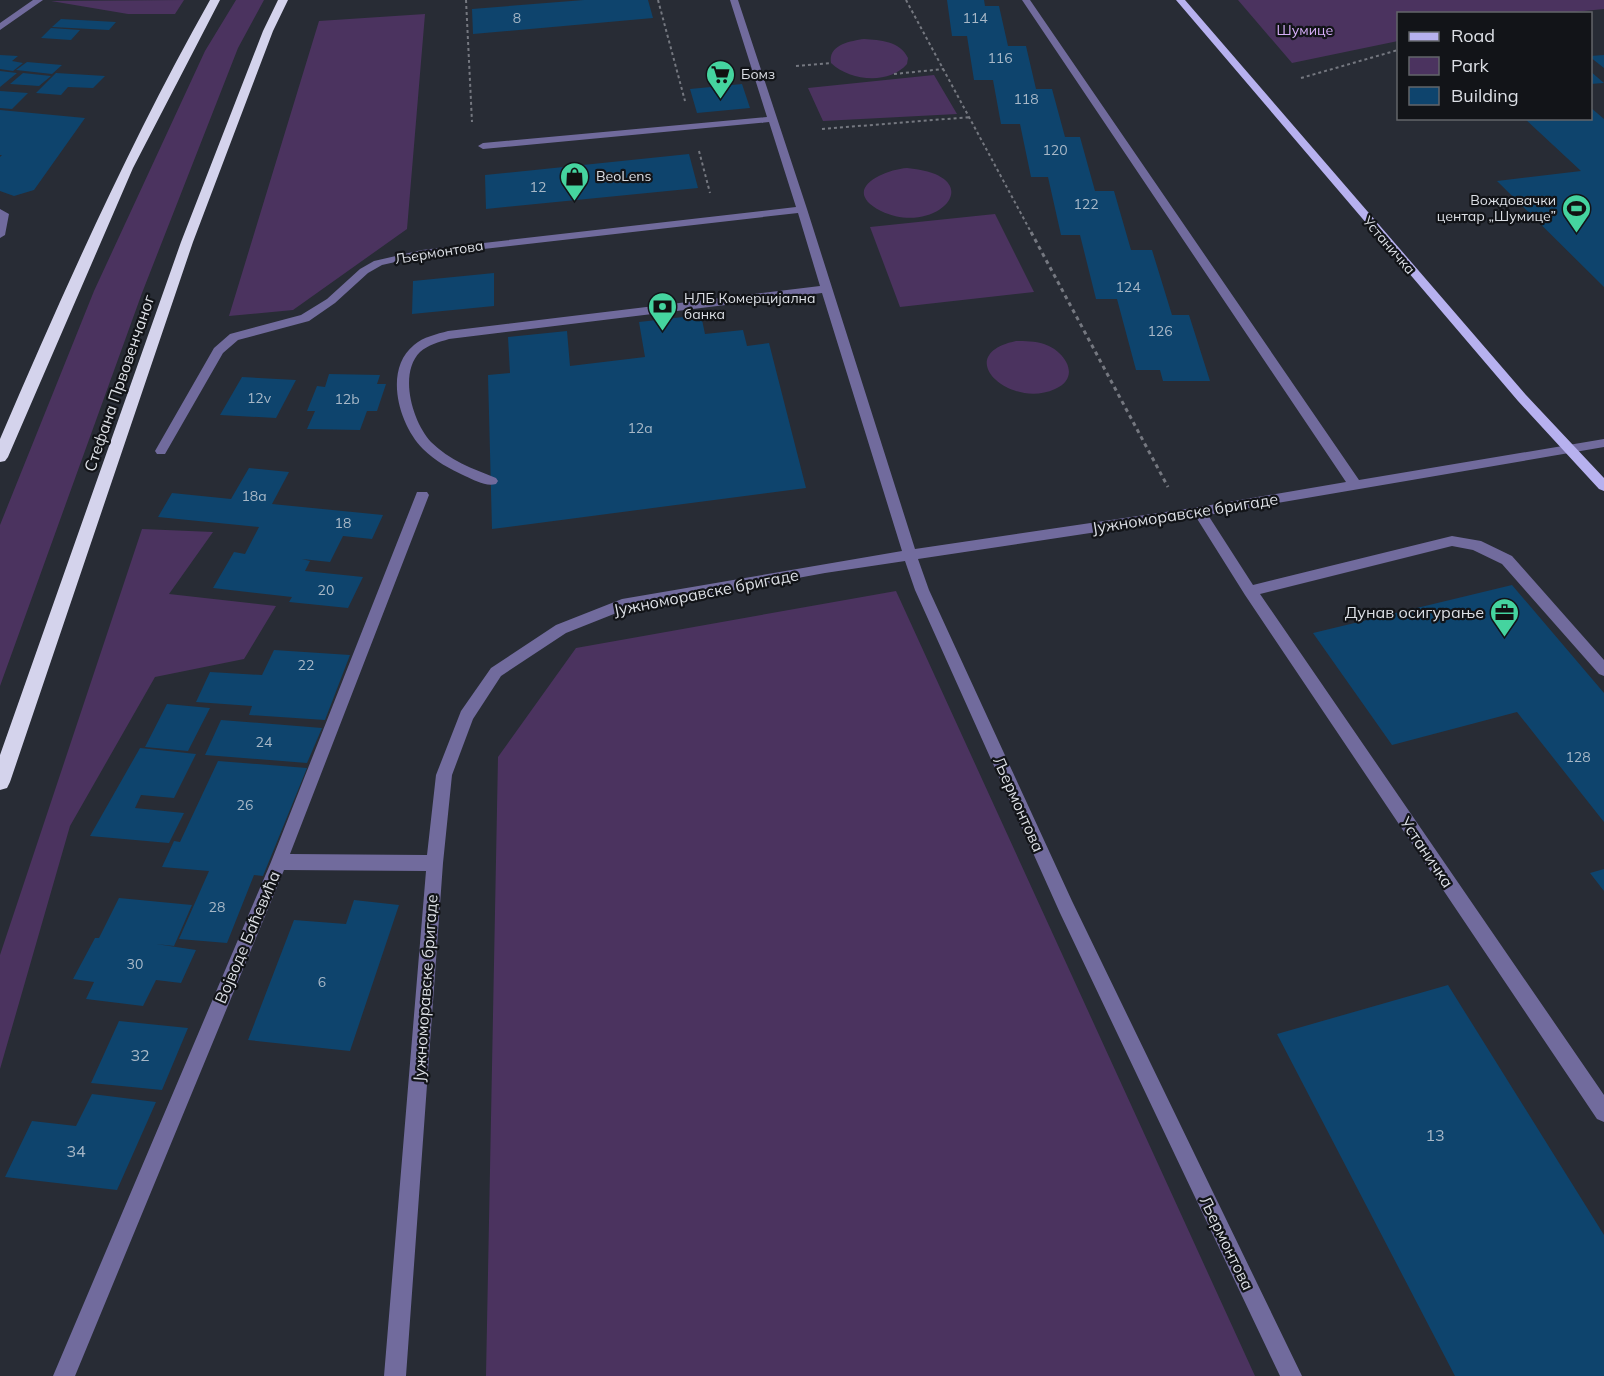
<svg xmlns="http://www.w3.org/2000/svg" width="1604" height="1376" font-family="Mulish,sans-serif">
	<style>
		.green { fill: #4b335f }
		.building { fill: #0e446d }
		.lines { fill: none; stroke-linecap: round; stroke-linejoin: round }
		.path-far1 { stroke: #757880; stroke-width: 2; stroke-dasharray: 3 3; stroke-linecap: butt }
		.path { stroke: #757880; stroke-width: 3; stroke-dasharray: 4 4; stroke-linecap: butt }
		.minor { fill: #716b9d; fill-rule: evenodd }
		.major { fill: #b7b1ef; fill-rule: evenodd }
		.highway { fill: #d4d3ec; fill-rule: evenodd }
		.labels { text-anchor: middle; stroke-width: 4.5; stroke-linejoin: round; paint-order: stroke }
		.number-label { font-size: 14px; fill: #a8b8c7 }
		.far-park-label { font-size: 14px; fill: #d7aef9; stroke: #121418 }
		.far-poi-label { font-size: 14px; fill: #dcdfe5; stroke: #121418; text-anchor: start }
		.far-street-label { font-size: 14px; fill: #dcdfe5; stroke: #121418 }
		.street-label { font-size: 16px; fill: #dcdfe5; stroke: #121418 }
		.poi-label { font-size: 16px; fill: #dcdfe5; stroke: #121418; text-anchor: end }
		.near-number-label { font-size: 16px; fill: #a8b8c7 }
	</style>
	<rect width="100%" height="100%" fill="#282c35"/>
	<path class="green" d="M184,0L175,14H128L51,1Z
		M236,0H264L238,48L142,293L0,686V525L94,291L205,51Z
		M1238,0H1604V9L1554,14H1398V41L1292,63Z
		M425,14L407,229L293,310L229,316L319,21Z
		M864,39C880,40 900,41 908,58L907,64C889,85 850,81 831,63C828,45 850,41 864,39Z
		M934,75L957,114L823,121L808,88Z
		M907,168C993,176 937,238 881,211C840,190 882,170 907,168Z
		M995,214L1034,292L900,307L870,227Z
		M1016,341C1025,341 1035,341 1044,344C1065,351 1082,377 1055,389C1010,410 950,355 1016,341Z
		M142,529L213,532L169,594L276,606L244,659L155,677L70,826L0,1069V955Z
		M896,591L1255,1376H486L498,757L576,648Z"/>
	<path class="building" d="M584,0H648L653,18L473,34L472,9Z
		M947,0H984L985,6H999L1008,46H1026L1036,89H1052L1065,137H1080L1095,191H1114L1131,250H1152L1172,315H1189L1210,381H1163L1160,370H1136L1117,299H1096L1080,235H1061L1048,177H1031L1020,124H1001L993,80H974L967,36H952Z
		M61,19L116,22L109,30L52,27Z
		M51,28L80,30L71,40L41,38Z
		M0,55L18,56L12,61L23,63L13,71L0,69Z
		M1604,55V68L1590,57V56Z
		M27,62L62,65L52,74L16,70Z
		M0,71L17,73L0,87Z
		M1590,71L1604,83L1590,84Z
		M23,73L51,76L39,86L10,84Z
		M56,73L105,76L93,88L68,87L61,95L36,93Z
		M742,84L750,108L697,113L690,89Z
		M0,91L28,93L12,109L0,108Z
		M1590,107L1604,119V287L1497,181L1581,171L1524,118H1590Z
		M0,110L85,118L34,190L14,196L0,191V157L2,155H0Z
		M689,154L698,188L486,209L485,175Z
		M494,273V306L412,314L413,281Z
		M701,315L705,334L743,330L747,346L769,343L806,488L492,529L488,375L510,373L508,337L567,331L570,366L645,357L639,322Z
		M329,374L380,375L377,384H386L377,411H367L360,430L307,429L315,411H307L317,386L325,387Z
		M242,377L296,380L276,418L220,415Z
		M249,468L289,472L272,504L383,515L372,539L343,536L330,562L302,559L310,561L301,579L305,571L363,577L348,608L289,602L292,597L213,588L234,552L245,554L259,527L158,517L172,493L231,499Z
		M1512,585L1604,693V822L1517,712L1392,745L1313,633Z
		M274,650L350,655L325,720L249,715L252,706L196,702L210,672L262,675Z
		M167,704L210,708L188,751L145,747Z
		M221,720L322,728L307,763L205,755Z
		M140,748L196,754L174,798L141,795L135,808L184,813L169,843L90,836Z
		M218,761L307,768L263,876L254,875L227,943L179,939L209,871L162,867L174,841L180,842Z
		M1604,869V891L1590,873Z
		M119,898L192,905L174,946L156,944L196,950L181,983L156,980L143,1006L86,999L94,982L73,979L95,938H99Z
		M354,900L399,905L350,1051L248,1040L294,920L346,924Z
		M1448,985L1604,1235V1376H1455L1277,1034Z
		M119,1021L188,1028L162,1090L91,1083Z
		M92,1094L156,1102L117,1190L5,1177L32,1121L76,1126Z"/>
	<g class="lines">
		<path class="path-far1" d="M466,0L472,122
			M658,0L685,101
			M906,0L1032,234
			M796,66L831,63
			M894,74L944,69
			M1301,78L1398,50
			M822,129L971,117
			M699,151L710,193"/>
		<path class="path" d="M1031,232L1168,487"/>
		<path class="minor" d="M33,0H43L0,30V23Z
			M730,0H738L807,209L915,549L1199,507L1346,482L1022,0H1030L1359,480L1604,439V447L1208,515L1253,585L1452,536L1481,541L1512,556L1604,660V676L1599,674L1502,564L1473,550L1452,546L1260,594L1604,1095V1122L1597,1119L1245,595L1196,517L918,559L929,590L1072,901L1302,1376H1280L1060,913L915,590L905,561L825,573L624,610L566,633L501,676L473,719L452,775L443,863L406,1376H384L426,871L284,870L75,1376H53L271,862L417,492H427L429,495L290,854L427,855L436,775L461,711L491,668L556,625L622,599L902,551L822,293L449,339C439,342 428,345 420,352C398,374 413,423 431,442C449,460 473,469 496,478L498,481L496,484C486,487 474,480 465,476C450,469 435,461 423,449C399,425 383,370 414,345C423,337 437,334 448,331L820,286L798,213L422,256L382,265L368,273L335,303L309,321L238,340L223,353L165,454H157L155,451L214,348L230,334L301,315L327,299L360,269L374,261L422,250L796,207L769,122L483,149L478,146L483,143L767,117Z
			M0,209L9,214L5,235L0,238Z"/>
		<path class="major" d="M1176,0H1185L1526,395L1604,478V491L1599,489L1518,401Z"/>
		<path class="highway" d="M210,0H220L133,168L8,457L5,461L0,462V439C64,290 130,142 210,0Z
			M278,0H288L273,31L193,242L10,782L7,788L0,790V755L181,242L263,31Z"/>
	</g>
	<defs>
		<symbol id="supermarket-pin" viewBox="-11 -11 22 30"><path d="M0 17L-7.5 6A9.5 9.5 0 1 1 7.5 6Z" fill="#45d49f" stroke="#121418"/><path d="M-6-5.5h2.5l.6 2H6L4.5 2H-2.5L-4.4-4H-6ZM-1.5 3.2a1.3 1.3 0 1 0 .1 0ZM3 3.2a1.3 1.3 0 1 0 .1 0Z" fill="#111"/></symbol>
		<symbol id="shop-pin" viewBox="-11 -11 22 30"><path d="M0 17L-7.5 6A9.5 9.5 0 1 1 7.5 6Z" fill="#45d49f" stroke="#121418"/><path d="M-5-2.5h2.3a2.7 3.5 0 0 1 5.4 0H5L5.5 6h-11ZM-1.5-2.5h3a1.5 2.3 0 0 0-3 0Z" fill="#111"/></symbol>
		<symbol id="stadium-pin" viewBox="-11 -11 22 30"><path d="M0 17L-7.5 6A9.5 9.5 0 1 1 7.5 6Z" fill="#45d49f" stroke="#121418"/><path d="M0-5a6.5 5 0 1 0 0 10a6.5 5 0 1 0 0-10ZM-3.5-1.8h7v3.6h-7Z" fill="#111"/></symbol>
		<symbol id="bank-pin" viewBox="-11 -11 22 30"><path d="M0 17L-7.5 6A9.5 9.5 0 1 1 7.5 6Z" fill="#45d49f" stroke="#121418"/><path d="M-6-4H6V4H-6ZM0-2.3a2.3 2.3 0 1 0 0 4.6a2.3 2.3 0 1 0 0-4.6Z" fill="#111"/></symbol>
		<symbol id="office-pin" viewBox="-11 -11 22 30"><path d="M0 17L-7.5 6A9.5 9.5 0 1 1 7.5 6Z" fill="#45d49f" stroke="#121418"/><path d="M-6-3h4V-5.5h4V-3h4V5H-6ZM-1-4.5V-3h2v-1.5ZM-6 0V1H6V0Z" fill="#111"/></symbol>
	</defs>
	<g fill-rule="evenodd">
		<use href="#supermarket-pin" x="704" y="58" width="33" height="45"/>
		<use href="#shop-pin" x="558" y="160" width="33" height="45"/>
		<use href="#stadium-pin" x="1560" y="192" width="33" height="45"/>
		<use href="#bank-pin" x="646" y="290" width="33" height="45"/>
		<use href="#office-pin" x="1488" y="596" width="33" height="45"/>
	</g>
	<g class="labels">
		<g class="number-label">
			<text x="517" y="23">8</text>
			<text x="975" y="23">114</text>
			<text x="1000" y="63">116</text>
			<text x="1026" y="104">118</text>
			<text x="1055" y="155">120</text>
			<text x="538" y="192">12</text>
			<text x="1086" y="209">122</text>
			<text x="1128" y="292">124</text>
			<text x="1160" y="336">126</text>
			<text x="259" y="403">12v</text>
			<text x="347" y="404">12b</text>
			<text x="640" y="433">12a</text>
			<text x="254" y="501">18a</text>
			<text x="343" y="528">18</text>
			<text x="326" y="595">20</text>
			<text x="306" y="670">22</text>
			<text x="264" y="747">24</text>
			<text x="1578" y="762">128</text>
			<text x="245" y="810">26</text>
			<text x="217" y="912">28</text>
			<text x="135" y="969">30</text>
			<text x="322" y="987">6</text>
		</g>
		<g class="far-park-label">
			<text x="1305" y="35">Шумице</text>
		</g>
		<g class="far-poi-label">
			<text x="741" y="79">Бомз</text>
			<text x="596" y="181">BeoLens</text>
			<text x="1556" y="205" text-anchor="end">Вождовачки<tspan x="1556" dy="16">центар „Шумице”</tspan></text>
			<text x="684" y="303">НЛБ Комерцијална<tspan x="684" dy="16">банка</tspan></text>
		</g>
		<g class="far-street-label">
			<text transform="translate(1389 245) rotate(49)" y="5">Устаничка</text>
			<text transform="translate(439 252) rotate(-9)" y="5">Љермонтова</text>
		</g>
		<g class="street-label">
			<text transform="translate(119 383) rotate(-71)" y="6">Стефана Првовенчаног</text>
			<text transform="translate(1185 513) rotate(-9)" y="6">Јужноморавске бригаде</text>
			<text transform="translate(706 592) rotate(-11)" y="6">Јужноморавске бригаде</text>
			<text transform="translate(1019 804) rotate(66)" y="6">Љермонтова</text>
			<text transform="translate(1427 852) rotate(56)" y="6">Устаничка</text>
			<text transform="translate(247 937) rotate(-67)" y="6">Војводе Баћевића</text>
			<text transform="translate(425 988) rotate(-86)" y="6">Јужноморавске бригаде</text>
			<text transform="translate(1227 1243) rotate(64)" y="6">Љермонтова</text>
		</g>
		<g class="poi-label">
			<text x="1484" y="618">Дунав осигурање</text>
		</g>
		<g class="near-number-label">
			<text x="140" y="1061">32</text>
			<text x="1435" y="1141">13</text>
			<text x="76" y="1157">34</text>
		</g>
	</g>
	<rect x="1397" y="12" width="195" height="108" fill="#121418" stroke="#63656a" stroke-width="1.5"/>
	<rect x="1409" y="32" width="30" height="9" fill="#b7b1ef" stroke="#63656a" stroke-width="1.5"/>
	<text x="1451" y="42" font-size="18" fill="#dcdfe5">Road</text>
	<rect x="1409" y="57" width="30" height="18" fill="#4b335f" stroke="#63656a" stroke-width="1.5"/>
	<text x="1451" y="72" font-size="18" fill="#dcdfe5">Park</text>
	<rect x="1409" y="87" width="30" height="18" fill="#0e446d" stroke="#63656a" stroke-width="1.5"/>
	<text x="1451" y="102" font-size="18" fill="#dcdfe5">Building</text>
</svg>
